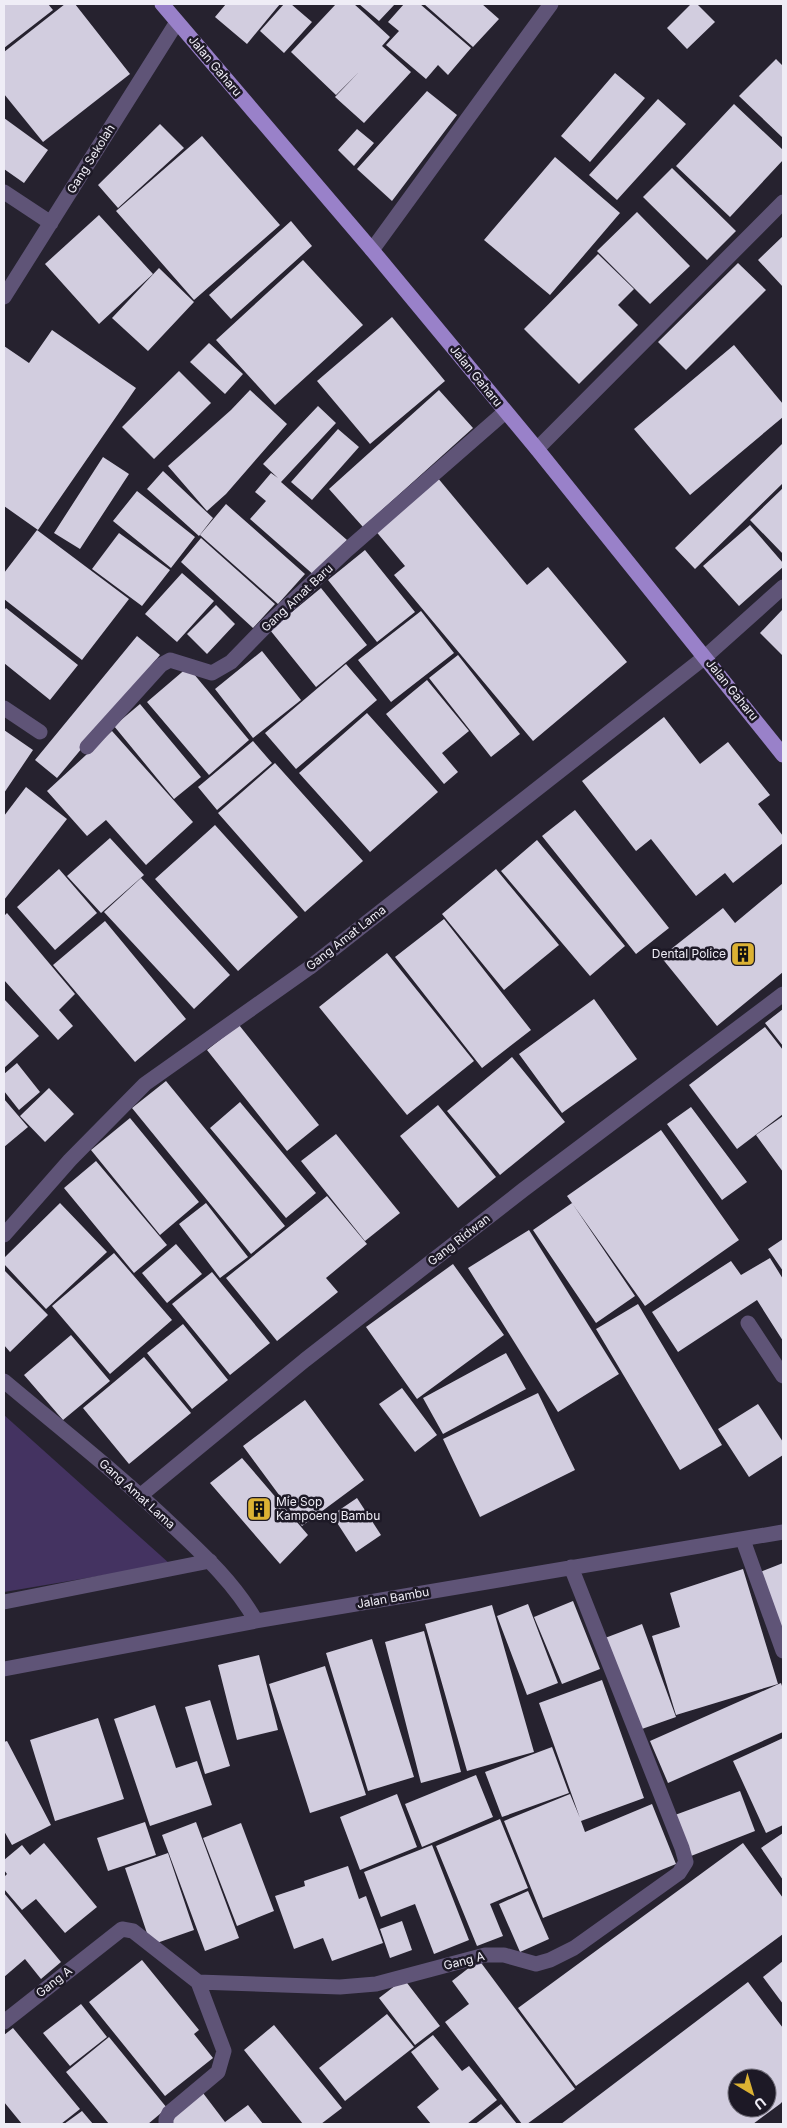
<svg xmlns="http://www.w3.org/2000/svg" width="787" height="2128" font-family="Inter,sans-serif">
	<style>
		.green { fill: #443361 }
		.building { fill: #d2cddf; fill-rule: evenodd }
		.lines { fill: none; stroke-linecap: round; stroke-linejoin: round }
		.minor { stroke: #5f5477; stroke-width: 15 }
		.major { stroke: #9981c9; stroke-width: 15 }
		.labels { text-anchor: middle; stroke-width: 5; stroke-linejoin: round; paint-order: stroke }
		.street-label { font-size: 12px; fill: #efedf6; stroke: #1d1926 }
		.poi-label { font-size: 12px; fill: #efedf6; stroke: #1d1926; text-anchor: end }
	</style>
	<rect width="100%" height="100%" fill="#26222f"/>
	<path class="green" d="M4,1415L170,1564L4,1592Z"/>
	<path class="building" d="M4,4H48L53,10L4,48Z
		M65,4H75L130,74L43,142L4,94V52Z
		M226,4H280L247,44L215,17Z
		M284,4H291L312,22L284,53L260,31Z
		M336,4H354L364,13L390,37L382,46L411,72L364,123L335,97L359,72L336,95L291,52Z
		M359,4H395L379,21Z
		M404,4H420L471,48L448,75L438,65L426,79L386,45L399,31L388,22Z
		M424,4H482L499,19L473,47Z
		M691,4H697L715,22L687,49L667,28Z
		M776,59L783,66V138L739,96Z
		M615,73L645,98L590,162L561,136Z
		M427,91L457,115L392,201L357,169Z
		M658,99L686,124L617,200L589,175Z
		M734,104L783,150V160L730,217L676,166Z
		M4,118L48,150L24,183L4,169Z
		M160,124L184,148L118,208L98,185Z
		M357,129L374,143L354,166L338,150Z
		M202,136L280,225L194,300L116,211Z
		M555,157L620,213L550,295L484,240Z
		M672,168L736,231L707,260L643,197Z
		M637,212L690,266L650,304L597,251Z
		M99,215L153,274L99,324L45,264Z
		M291,221L312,246L231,319L209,295Z
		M783,236V287L758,260Z
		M598,254L634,289L618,305L638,325L579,384L524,329Z
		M303,260L363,325L275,405L216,340Z
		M738,263L766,290L686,370L658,342Z
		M159,268L194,302L148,351L112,318Z
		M392,317L445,381L370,444L317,381Z
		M52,330L136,388L38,530L4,506V346L29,363Z
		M209,343L243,374L225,394L190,362Z
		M734,345L783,404V417L690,495L634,429Z
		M179,371L211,403L154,459L122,427Z
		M250,390L287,424L226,494L207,511L168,466L231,410Z
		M439,390L473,428L363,527L329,489Z
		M318,406L336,423L281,482L347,540L315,576L250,519L266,501L255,492L271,473L278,478L263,464Z
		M338,429L359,447L312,500L291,482Z
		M782,444L783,446V483L695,569L675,548Z
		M103,457L129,474L80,549L54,533Z
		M163,471L213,518L199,536L147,489Z
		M437,477L527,585L548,567L627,662L533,741L394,575L405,566L374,529Z
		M783,488V554L750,520Z
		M137,491L195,537L171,568L113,521Z
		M226,504L305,574L278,604L200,535Z
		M750,525L783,563V567L739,606L703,566Z
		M37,530L129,599L82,660L4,599V573Z
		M119,533L170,570L142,606L92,569Z
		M201,538L275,604L253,628L181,562Z
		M365,550L415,612L377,642L328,580Z
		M182,573L214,601L177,642L145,614Z
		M321,588L367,645L316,687L270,630Z
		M216,605L235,624L207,654L187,634Z
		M6,608L78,665L50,700L4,663V611Z
		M783,609V656L760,633Z
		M421,611L454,653L391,702L358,660Z
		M137,636L160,655L57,778L35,760Z
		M262,651L301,700L253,738L215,689Z
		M458,655L520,734L491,757L429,678Z
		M346,664L377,700L296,769L265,733Z
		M188,667L249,740L209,775L147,702Z
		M427,680L469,731L442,753L458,772L444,784L386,714Z
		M140,704L201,777L174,799L114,726Z
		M367,713L438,792L370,852L299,773Z
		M664,717L700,764L728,742L770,795L758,804L783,836V843L733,883L725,873L696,896L651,839L636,851L582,781Z
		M4,730L33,750L4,793Z
		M112,731L193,822L146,865L106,820L87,836L47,791Z
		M253,741L272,763L217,810L198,787Z
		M275,763L363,861L305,912L218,813Z
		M26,787L67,819L4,900V816Z
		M575,810L669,928L636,954L542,836Z
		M215,825L298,917L238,971L155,879Z
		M110,838L144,875L101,913L67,876Z
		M537,840L625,946L590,976L501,871Z
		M59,869L97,913L55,950L17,907Z
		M496,869L559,945L504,990L442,914Z
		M141,878L230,975L194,1009L104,912Z
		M783,883V972L717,1026L661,957L723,908L735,923Z
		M7,913L75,994L59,1010L73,1026L58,1040L4,980V916Z
		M444,919L531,1030L482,1068L395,957Z
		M105,921L186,1019L135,1062L53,965Z
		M387,953L474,1061L407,1115L319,1007Z
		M4,999L39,1036L4,1068Z
		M594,999L637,1059L562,1113L519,1054Z
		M783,1009V1046L765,1023Z
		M239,1025L319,1125L287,1151L207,1050Z
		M765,1027L783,1050V1114L737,1149L689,1085Z
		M512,1057L565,1122L500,1175L447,1111Z
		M17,1063L40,1092L19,1110L4,1091V1074Z
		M166,1081L285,1226L251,1254L132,1108Z
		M49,1088L74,1114L45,1142L20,1116Z
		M4,1099L28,1127L4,1147Z
		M240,1102L316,1193L286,1218L210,1128Z
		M438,1105L496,1177L458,1208L400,1136Z
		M691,1107L747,1182L722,1200L667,1124Z
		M783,1116V1172L756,1135Z
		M130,1118L199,1202L160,1235L91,1150Z
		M661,1130L739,1240L645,1306L567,1196Z
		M336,1134L400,1213L365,1241L301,1161Z
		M96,1161L167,1245L134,1273L64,1188Z
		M327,1196L367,1244L326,1278L338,1292L277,1341L226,1278Z
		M60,1203L107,1252L46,1309L4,1264V1258Z
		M206,1203L248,1257L220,1278L179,1224Z
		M572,1203L635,1296L596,1323L533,1230Z
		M529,1230L619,1374L558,1412L468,1268Z
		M783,1239V1271L768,1249Z
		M176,1244L202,1274L167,1303L142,1273Z
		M114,1253L172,1320L110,1374L52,1306Z
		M770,1258L783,1279V1341L757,1300L678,1352L652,1312L731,1261L741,1275Z
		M453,1264L504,1335L417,1399L366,1327Z
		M4,1270L48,1315L10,1352L4,1345Z
		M212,1272L270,1343L230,1375L172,1304Z
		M638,1304L722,1445L680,1470L596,1329Z
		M183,1324L228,1380L192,1409L147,1353Z
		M71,1335L110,1381L63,1420L24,1375Z
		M506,1353L526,1389L443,1434L423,1398Z
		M144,1357L191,1413L129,1464L83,1408Z
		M402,1388L437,1435L415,1452L379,1404Z
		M538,1393L575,1470L480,1517L443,1439Z
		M305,1400L364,1480L302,1526L243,1446Z
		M758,1404L783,1442V1455L749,1477L718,1429Z
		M242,1458L308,1535L280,1564L210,1483Z
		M357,1498L381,1535L356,1552L332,1515Z
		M783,1563V1631L760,1572Z
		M743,1569L778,1684L676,1715L652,1636L680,1627L670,1593Z
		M573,1601L600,1669L562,1684L534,1617Z
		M528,1604L558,1683L527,1695L497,1616Z
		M492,1605L534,1752L467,1771L425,1624Z
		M642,1624L676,1717L639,1730L605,1638Z
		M424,1631L461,1772L421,1783L385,1642Z
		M372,1639L414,1777L368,1791L326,1653Z
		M259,1655L278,1730L237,1740L218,1665Z
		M325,1666L366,1795L310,1813L269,1684Z
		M602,1680L644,1798L581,1821L585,1832L652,1804L676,1864L543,1918L504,1821L570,1794L580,1818L539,1703Z
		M781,1683L783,1689V1732L668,1783L650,1741Z
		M210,1700L230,1766L205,1774L185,1707Z
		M155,1705L176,1768L197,1761L212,1805L150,1826L114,1719Z
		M98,1718L124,1799L55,1821L30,1740Z
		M783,1738V1825L766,1833L733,1761Z
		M7,1741L51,1825L12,1845L4,1831V1742Z
		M552,1747L569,1793L502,1817L485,1772Z
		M476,1775L493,1817L422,1847L405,1804Z
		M740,1791L755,1831L691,1856L675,1815Z
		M397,1794L417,1847L360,1870L340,1817Z
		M500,1819L528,1888L490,1904L503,1936L477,1946L436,1846Z
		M145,1822L156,1855L108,1871L97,1838Z
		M196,1822L239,1938L205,1951L162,1835Z
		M241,1823L274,1911L237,1926L203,1838Z
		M783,1833V1880L761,1848Z
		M44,1843L97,1907L65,1933L36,1899L22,1910L4,1889V1877L7,1874L4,1870V1860L22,1845L30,1855Z
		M743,1843L783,1898V1934L576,2086L518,2008Z
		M432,1845L469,1940L434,1954L415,1904L381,1917L364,1872Z
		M168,1853L194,1930L151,1945L125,1868Z
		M348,1866L359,1899L366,1896L383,1943L332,1961L323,1938L294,1949L275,1896L305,1886L304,1881Z
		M528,1891L549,1939L520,1952L499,1904Z
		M4,1893L61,1962L41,1979L25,1959L4,1977Z
		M402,1921L412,1950L390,1958L380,1929Z
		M142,1960L199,2030L194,2034L213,2058L165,2096L89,2002Z
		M479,1960L575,2089L527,2124H522L445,2022L469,2004L452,1981Z
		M783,1961V2004L763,1977Z
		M404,1979L440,2026L415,2045L379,1998Z
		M748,1982L783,2028V2101L780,2104L753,2124H561ZM737,2078H767V2108H737Z
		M81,2004L107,2037L70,2066L43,2033Z
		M387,2014L414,2047L345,2101L319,2068Z
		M274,2025L342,2108L321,2124H303L244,2050Z
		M13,2028L80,2109L61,2124H22L4,2102V2035Z
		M433,2035L462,2071L469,2066L497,2100L467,2124H431L417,2107L439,2089L411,2052Z
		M109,2037L167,2108L148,2124H109L66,2072Z
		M203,2093L225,2122L248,2105L263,2124H172L169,2119Z
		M501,2104L517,2124H475L478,2122Z
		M82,2111L93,2124H64Z"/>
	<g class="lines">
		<path class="minor" d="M4,192L51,223
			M372,250L551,4
			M4,297L177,22
			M537,449L783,202
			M4,708L40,732
			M87,747L161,665L170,660L212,673L231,662L267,625L347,550L505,412
			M4,1235L70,1160L145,1084L309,968L705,657L783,587
			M748,1323L783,1376
			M4,1381C61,1429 120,1475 174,1527C205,1556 235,1584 256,1621
			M141,1495L305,1360L523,1190L783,994
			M743,1540L783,1651
			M4,1602L210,1561
			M4,1669L256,1621L783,1532
			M4,2022L122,1929L133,1931L198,1982L340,1987L376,1984L485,1955H504L536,1964L550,1960L574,1948L679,1873L686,1862L682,1848L571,1567
			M166,2124V2119L169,2113L218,2072L224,2051L198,1982"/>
		<path class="major" d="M162,4L372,250L537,449L783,755"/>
	</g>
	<defs>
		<symbol id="building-square" viewBox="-11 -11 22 22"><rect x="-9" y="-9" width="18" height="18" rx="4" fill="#dcb233" stroke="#1d1926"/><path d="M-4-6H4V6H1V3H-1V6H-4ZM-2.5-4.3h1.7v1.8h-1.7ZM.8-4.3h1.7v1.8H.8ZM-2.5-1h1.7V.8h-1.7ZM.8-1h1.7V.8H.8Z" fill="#111"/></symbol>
	</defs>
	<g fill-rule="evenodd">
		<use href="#building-square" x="729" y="940" width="28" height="28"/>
		<use href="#building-square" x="245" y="1495" width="28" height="28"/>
	</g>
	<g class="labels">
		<g class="street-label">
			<text transform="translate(215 66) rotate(50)" y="4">Jalan Gaharu</text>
			<text transform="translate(91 159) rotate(-58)" y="4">Gang Sekolah</text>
			<text transform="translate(476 376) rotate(51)" y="4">Jalan Gaharu</text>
			<text transform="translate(297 598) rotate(-43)" y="4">Gang Amat Baru</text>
			<text transform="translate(732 690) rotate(51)" y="4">Jalan Gaharu</text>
			<text transform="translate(346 938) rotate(-38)" y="4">Gang Amat Lama</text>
			<text transform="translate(459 1240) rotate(-38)" y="4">Gang Ridwan</text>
			<text transform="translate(137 1494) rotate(42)" y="4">Gang Amat Lama</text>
			<text transform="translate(393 1598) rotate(-10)" y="4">Jalan Bambu</text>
			<text transform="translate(464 1961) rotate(-14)" y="4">Gang A</text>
			<text transform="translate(54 1982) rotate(-38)" y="4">Gang A</text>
		</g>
		<g class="poi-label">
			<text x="726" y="958">Dental Police</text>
			<text x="276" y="1506" text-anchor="start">Mie Sop<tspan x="276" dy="14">Kampoeng Bambu</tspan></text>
		</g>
	</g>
	<rect width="787" height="2128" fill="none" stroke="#efedf6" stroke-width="10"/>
	<g transform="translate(752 2093) rotate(142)"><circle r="24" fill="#1d1926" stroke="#716e79"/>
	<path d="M0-4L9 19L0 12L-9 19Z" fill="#dcb233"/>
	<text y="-8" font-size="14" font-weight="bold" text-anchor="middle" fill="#efedf6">U</text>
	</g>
</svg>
